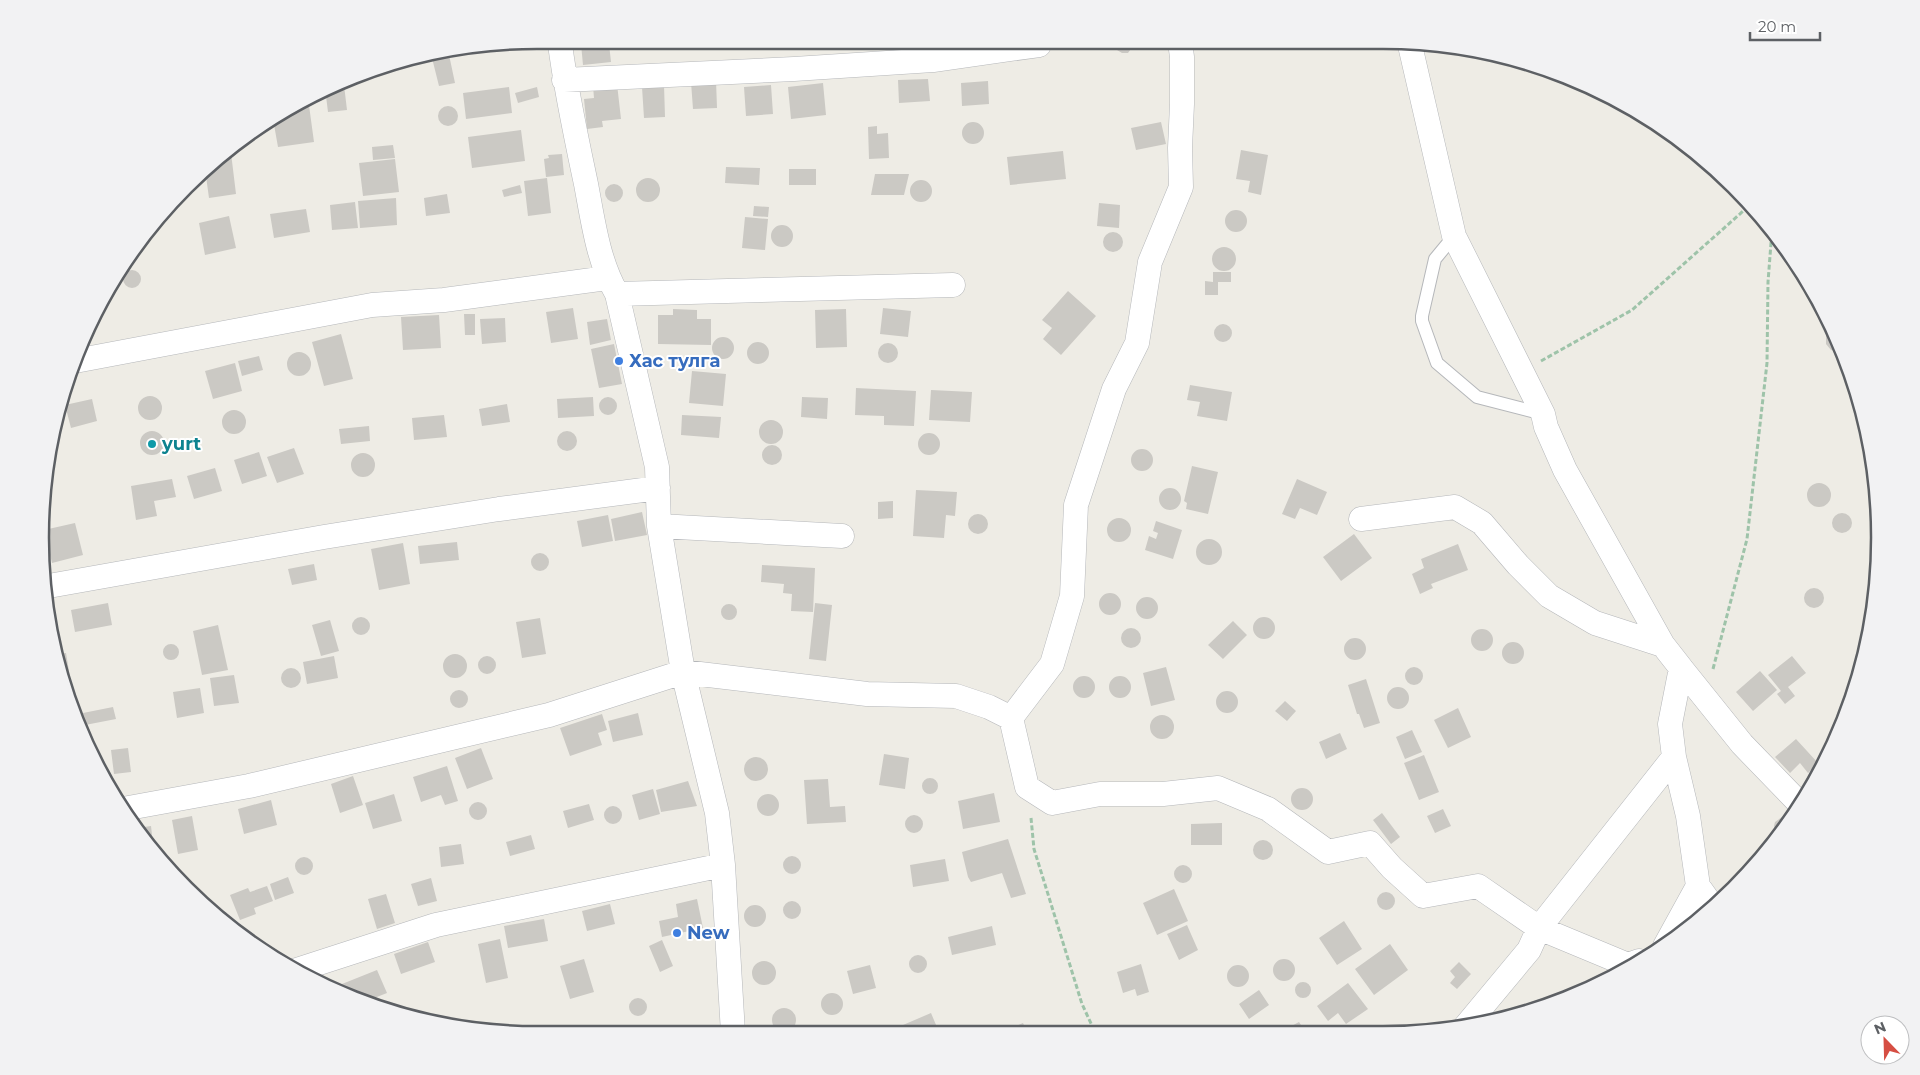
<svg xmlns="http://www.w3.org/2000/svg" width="1920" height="1075" font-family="Montserrat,sans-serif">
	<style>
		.building { fill: #cbc9c4 }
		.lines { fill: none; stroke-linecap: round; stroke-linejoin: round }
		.service-casing { stroke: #b5b7ba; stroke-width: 14 }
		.minor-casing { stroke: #b5b7ba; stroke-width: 25 }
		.path { stroke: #9ec3a9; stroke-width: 3; stroke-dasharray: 5 2.5; stroke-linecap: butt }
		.service { stroke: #fff; stroke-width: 12 }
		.minor { stroke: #fff; stroke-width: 24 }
		.shop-dot { fill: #3f7fe0; stroke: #fff; stroke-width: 2 }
		.culture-dot { fill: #0f9aa8; stroke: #fff; stroke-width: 2 }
		.labels { text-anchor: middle; stroke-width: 4; stroke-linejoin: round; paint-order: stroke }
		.shop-label { font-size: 18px; font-weight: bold; fill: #366cbe; stroke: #fff; text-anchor: start }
		.culture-label { font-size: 18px; font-weight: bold; fill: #0d838f; stroke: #fff; text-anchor: start }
		.rim { fill: none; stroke: #5d6064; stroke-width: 2.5 }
	</style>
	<rect width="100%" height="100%" fill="#eeece5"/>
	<path class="building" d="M1115,42H1133V46L1128,53H1122L1117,50Z
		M482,44H503L493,51L486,49Z
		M581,44H609L611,62L583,65Z
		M448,50L455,83L439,86L431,54Z
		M928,79L930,101L899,103L898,80Z
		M716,80L717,108L693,109L691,82Z
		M988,81L989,104L962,106L961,83Z
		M823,83L826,115L791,119L788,87Z
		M617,84L621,119L602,121L603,127L587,129L584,99L594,98L593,86Z
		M344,85L347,110L328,112L325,88Z
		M664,85L665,117L644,118L642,87Z
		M771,85L773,114L746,116L744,87Z
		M509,87L512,113L466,119L463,93Z
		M537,87L539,97L518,103L515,93Z
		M308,98L314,142L278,147L273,119Z
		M438 116a10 10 0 1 1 20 0a10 10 0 1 1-20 0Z
		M1161,122L1166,144L1136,150L1131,128Z
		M962 133a11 11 0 1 1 22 0a11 11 0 1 1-22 0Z
		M877,126V134L888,133L889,158L869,159L868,127Z
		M521,130L525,161L472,168L468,137Z
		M393,145L395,158L373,160L372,147Z
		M1241,150L1268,155L1261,195L1248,192L1250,181L1236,179Z
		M1063,151L1066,179L1010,185L1007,157Z
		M231,153L236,194L209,198L205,169L222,154Z
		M562,154L564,175L546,177L544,159L549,158L548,155Z
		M395,159L399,192L363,196L359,163Z
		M726,167L760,168L759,185L725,183Z
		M789,169H816V185H789Z
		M875,174H909L904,195H871Z
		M547,178L551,213L528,216L524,181Z
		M636 190a12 12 0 1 1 24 0a12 12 0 1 1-24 0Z
		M910 191a11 11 0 1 1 22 0a11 11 0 1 1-22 0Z
		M605 193a9 9 0 1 1 18 0a9 9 0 1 1-18 0Z
		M520,185L522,193L504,197L502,190Z
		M447,194L450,213L426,216L424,198Z
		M396,198L397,225L360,228L358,201Z
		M355,202L358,228L332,230L330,205Z
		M1099,203L1120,205L1119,228L1097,226Z
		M754,206L769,207L768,217L753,216Z
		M306,209L310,232L274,238L270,214Z
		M1225 221a11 11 0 1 1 22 0a11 11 0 1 1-22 0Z
		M229,216L236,248L205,255L199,223Z
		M745,217L768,219L765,250L742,248Z
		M771 236a11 11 0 1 1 22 0a11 11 0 1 1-22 0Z
		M1103 242a10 10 0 1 1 20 0a10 10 0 1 1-20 0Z
		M1212 259a12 12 0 1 1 24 0a12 12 0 1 1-24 0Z
		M123 279a9 9 0 1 1 18 0a9 9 0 1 1-18 0Z
		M1213,272H1231V282H1218V295H1205V281L1213,282Z
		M1068,291L1096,316L1061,355L1043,339L1052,328L1042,320Z
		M573,308L578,339L551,343L546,312Z
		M883,308L911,311L908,337L880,334Z
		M673,309L697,310V319H711V345L658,344V315H673Z
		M846,309L847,347L816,348L815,310Z
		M464,314H475V335H465Z
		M439,315L441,348L403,350L401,317Z
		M505,318L506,342L482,344L480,319Z
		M607,319L611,340L590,345L587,322Z
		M1214 333a9 9 0 1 1 18 0a9 9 0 1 1-18 0Z
		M1833,329L1836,336L1842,352L1831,350L1826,344V336Z
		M341,334L353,379L324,386L312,342Z
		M712 348a11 11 0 1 1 22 0a11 11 0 1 1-22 0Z
		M747 353a11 11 0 1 1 22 0a11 11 0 1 1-22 0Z
		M878 353a10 10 0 1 1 20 0a10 10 0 1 1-20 0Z
		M614,344L622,384L599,388L591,349Z
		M287 364a12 12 0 1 1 24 0a12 12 0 1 1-24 0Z
		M259,356L263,370L242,376L238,361Z
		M235,363L242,391L213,399L205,371Z
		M692,371L726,374L723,406L689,403Z
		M1190,385L1232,392L1227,421L1197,416L1200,402L1187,400Z
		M856,388L916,391L914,426L884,425V416L855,415Z
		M931,390L972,392L970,422L929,420Z
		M138 408a12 12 0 1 1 24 0a12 12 0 1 1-24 0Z
		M593,397L594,416L558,418L557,399Z
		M802,397L828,398L827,419L801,417Z
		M599 406a9 9 0 1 1 18 0a9 9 0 1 1-18 0Z
		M92,399L97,421L71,428L65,405Z
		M507,404L510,422L482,426L479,409Z
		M222 422a12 12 0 1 1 24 0a12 12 0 1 1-24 0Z
		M444,415L447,437L414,440L412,418Z
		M682,415L721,417L719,438L681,435Z
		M759 432a12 12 0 1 1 24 0a12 12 0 1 1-24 0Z
		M369,426L370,441L341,444L339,429Z
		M140 443a12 12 0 1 1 24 0a12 12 0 1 1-24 0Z
		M557 441a10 10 0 1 1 20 0a10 10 0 1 1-20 0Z
		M918 444a11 11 0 1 1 22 0a11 11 0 1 1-22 0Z
		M762 455a10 10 0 1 1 20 0a10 10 0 1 1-20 0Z
		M294,448L304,474L277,483L267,457Z
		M1131 460a11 11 0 1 1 22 0a11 11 0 1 1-22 0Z
		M259,452L267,476L242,484L234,460Z
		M351 465a12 12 0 1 1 24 0a12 12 0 1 1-24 0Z
		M1192,466L1218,472L1208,514L1186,509L1187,503L1184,501Z
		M215,468L222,491L194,499L187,476Z
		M172,479L176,497L154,501L157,516L136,520L131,486Z
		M1297,479L1327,492L1317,515L1300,508L1295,519L1282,514Z
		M1807 495a12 12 0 1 1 24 0a12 12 0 1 1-24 0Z
		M1159 499a11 11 0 1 1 22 0a11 11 0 1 1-22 0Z
		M916,490L957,492L955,516L946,515L944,538L913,536Z
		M893,501V518L878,519V502Z
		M642,512L647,535L615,541L611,519Z
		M1832 523a10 10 0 1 1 20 0a10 10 0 1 1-20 0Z
		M968 524a10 10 0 1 1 20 0a10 10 0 1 1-20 0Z
		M608,515L613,541L582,547L577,521Z
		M1107 530a12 12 0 1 1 24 0a12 12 0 1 1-24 0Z
		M1156,521L1182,530L1173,559L1145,550L1149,536L1156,539L1158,533L1153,531Z
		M75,523L83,555L52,563L44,530Z
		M1354,534L1372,558L1341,581L1323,557Z
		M1196 552a13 13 0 1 1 26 0a13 13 0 1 1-26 0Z
		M457,542L459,560L420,564L418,546Z
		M403,543L410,584L379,590L371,549Z
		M1458,544L1468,570L1431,584L1433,588L1420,594L1412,574L1424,568L1421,559Z
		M531 562a9 9 0 1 1 18 0a9 9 0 1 1-18 0Z
		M314,564L317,580L292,585L288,569Z
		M762,565L815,568L813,612L791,611L792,594L783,593L784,584L761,582Z
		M1804 598a10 10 0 1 1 20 0a10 10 0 1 1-20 0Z
		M1099 604a11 11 0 1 1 22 0a11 11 0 1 1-22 0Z
		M1136 608a11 11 0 1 1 22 0a11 11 0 1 1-22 0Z
		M108,603L112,625L75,632L71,610Z
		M815,603L832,605L826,661L809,659Z
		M721 612a8 8 0 1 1 16 0a8 8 0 1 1-16 0Z
		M352 626a9 9 0 1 1 18 0a9 9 0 1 1-18 0Z
		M1253 628a11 11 0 1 1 22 0a11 11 0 1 1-22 0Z
		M540,618L546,654L522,658L516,622Z
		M330,620L339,651L321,656L312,625Z
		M1233,621L1247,635L1223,659L1208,645Z
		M218,625L228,670L202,675L193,631Z
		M1121 638a10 10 0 1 1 20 0a10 10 0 1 1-20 0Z
		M1471 640a11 11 0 1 1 22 0a11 11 0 1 1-22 0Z
		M1344 649a11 11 0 1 1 22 0a11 11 0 1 1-22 0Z
		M1502 653a11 11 0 1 1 22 0a11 11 0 1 1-22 0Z
		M163 652a8 8 0 1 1 16 0a8 8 0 1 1-16 0Z
		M66,653L70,677L63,678L56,654Z
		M443 666a12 12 0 1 1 24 0a12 12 0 1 1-24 0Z
		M478 665a9 9 0 1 1 18 0a9 9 0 1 1-18 0Z
		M334,656L338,678L307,684L303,662Z
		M1792,656L1806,673L1788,687L1795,696L1785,704L1777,694L1781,691L1768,675Z
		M1405 676a9 9 0 1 1 18 0a9 9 0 1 1-18 0Z
		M1166,667L1175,700L1151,706L1143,673Z
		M281 678a10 10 0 1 1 20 0a10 10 0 1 1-20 0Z
		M1760,671L1777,690L1753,711L1736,692Z
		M234,675L239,703L214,706L210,678Z
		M1109 687a11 11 0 1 1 22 0a11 11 0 1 1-22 0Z
		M1073 687a11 11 0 1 1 22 0a11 11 0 1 1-22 0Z
		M1366,679L1380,723L1364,728L1359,714H1357L1348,685Z
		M1387 698a11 11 0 1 1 22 0a11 11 0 1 1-22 0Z
		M200,688L204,713L177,718L173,692Z
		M450 699a9 9 0 1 1 18 0a9 9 0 1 1-18 0Z
		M1216 702a11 11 0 1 1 22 0a11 11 0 1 1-22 0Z
		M1285,701L1296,711L1287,721L1275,711Z
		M113,707L116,719L85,725L83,713Z
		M1458,708L1471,737L1448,748L1434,720Z
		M638,713L643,735L613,742L608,721Z
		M602,714L607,730L598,733L602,745L570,756L560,728Z
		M1150 727a12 12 0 1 1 24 0a12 12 0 1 1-24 0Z
		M1412,730L1422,752L1405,759L1396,737Z
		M1340,733L1347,749L1326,759L1319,742Z
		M1796,739L1818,763L1808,773L1800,763L1790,773L1775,757Z
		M128,748L131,772L114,774L111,750Z
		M481,748L493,779L467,789L455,758Z
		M884,754L909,758L905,789L879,785Z
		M1424,755L1439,792L1419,800L1404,763Z
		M744 769a12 12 0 1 1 24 0a12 12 0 1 1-24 0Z
		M447,766L458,801L445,805L441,795L421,802L413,777Z
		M353,776L363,805L340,813L331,784Z
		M922 786a8 8 0 1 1 16 0a8 8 0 1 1-16 0Z
		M828,779L830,807L845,806L846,822L807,824L804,780Z
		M688,781L697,806L661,812L656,790Z
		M1291 799a11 11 0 1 1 22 0a11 11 0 1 1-22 0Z
		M653,789L660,814L639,820L632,795Z
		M994,793L1000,822L963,829L958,801Z
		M394,794L402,821L373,829L365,803Z
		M757 805a11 11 0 1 1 22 0a11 11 0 1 1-22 0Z
		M271,800L277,825L244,834L238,809Z
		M469 811a9 9 0 1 1 18 0a9 9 0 1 1-18 0Z
		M589,804L594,820L568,828L563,811Z
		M604 815a9 9 0 1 1 18 0a9 9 0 1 1-18 0Z
		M1443,809L1451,826L1435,833L1427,816Z
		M1382,813L1400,837L1391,844L1373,820Z
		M905 824a9 9 0 1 1 18 0a9 9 0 1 1-18 0Z
		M192,816L198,850L178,854L172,820Z
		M1782,817L1789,818L1777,834L1774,826L1775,822Z
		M1222,823V845H1191V824Z
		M151,826L154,853L137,828Z
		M531,835L535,849L510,856L506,842Z
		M1008,839L1026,894L1011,898L1002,873L971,882L968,877L962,852Z
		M1253 850a10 10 0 1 1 20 0a10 10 0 1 1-20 0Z
		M461,844L464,864L441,867L439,847Z
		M783 865a9 9 0 1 1 18 0a9 9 0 1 1-18 0Z
		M295 866a9 9 0 1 1 18 0a9 9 0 1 1-18 0Z
		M945,859L949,881L913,887L910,865Z
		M1174 874a9 9 0 1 1 18 0a9 9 0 1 1-18 0Z
		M288,877L294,893L275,900L270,884Z
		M431,878L437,901L418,906L411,884Z
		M1736,879H1743L1729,894L1730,883Z
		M267,886L273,901L254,908L256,914L240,920L230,895L248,888L250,892Z
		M1174,889L1188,921L1157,935L1143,903Z
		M1377 901a9 9 0 1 1 18 0a9 9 0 1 1-18 0Z
		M386,894L395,923L377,929L368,899Z
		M697,899L703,928L662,937L659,921L678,917L676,904Z
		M783 910a9 9 0 1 1 18 0a9 9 0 1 1-18 0Z
		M610,904L615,924L587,931L582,911Z
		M744 916a11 11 0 1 1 22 0a11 11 0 1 1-22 0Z
		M226,912L228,925L212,914Z
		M544,919L548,941L508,948L504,926Z
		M1344,921L1362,949L1337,965L1319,938Z
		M1187,925L1198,950L1179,960L1167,934Z
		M992,926L996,945L952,955L948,937Z
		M500,939L508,978L486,983L478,944Z
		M662,940L673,966L660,972L649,946Z
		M428,942L435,962L401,974L394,954Z
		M1390,944L1408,970L1374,995L1355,969Z
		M909 964a9 9 0 1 1 18 0a9 9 0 1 1-18 0Z
		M1273 970a11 11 0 1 1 22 0a11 11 0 1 1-22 0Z
		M584,959L594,992L570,999L560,966Z
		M752 973a12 12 0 1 1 24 0a12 12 0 1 1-24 0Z
		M1459,962L1471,974L1457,989L1450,983L1455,977L1450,971Z
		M1141,964L1149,992L1137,996L1135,989L1123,993L1117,972Z
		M1227 976a11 11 0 1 1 22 0a11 11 0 1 1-22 0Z
		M870,965L876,988L853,994L847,971Z
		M377,970L387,993L364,1002L339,991L337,986Z
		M1295 990a8 8 0 1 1 16 0a8 8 0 1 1-16 0Z
		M1348,983L1368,1009L1346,1024L1338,1013L1328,1021L1317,1006Z
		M1259,990L1269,1005L1249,1019L1239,1004Z
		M821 1004a11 11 0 1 1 22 0a11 11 0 1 1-22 0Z
		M629 1007a9 9 0 1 1 18 0a9 9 0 1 1-18 0Z
		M772 1020a12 12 0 1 1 24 0a12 12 0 1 1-24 0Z
		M931,1013L939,1032L906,1033L903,1025Z
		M1299,1022L1305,1031H1282Z
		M1023,1023L1027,1032H1002Z"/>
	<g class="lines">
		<defs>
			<path id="service" d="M1454,236L1435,259L1422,316V321L1437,363L1477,397L1543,414"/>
			<path id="minor" d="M1409,41L1454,236L1543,414L1546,427L1565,470L1663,645L1681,668L1670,724L1674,757L1688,816L1698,886L1665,946
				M560,44C566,91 576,137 586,184C593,221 598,261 617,294L657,467L659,526L683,672L717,813L723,865L733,1033
				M564,80L794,69L933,60L1039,45
				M617,294L953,285
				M75,361L372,305L444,300L607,278
				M1361,519L1455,507L1482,523L1518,565L1549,596L1595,623L1663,645
				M659,526L842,536
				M43,587L324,537L499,509L658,488
				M1681,668L1742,744L1800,804
				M1011,718L1052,664L1072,596L1076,505L1114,389L1137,343L1150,262L1181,187L1180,148L1182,104V57L1180,42
				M123,809L249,786L549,715L683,672L867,694L956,696L989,707L1011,718L1027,787L1052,803L1100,794H1163L1218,788L1268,809L1328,852L1370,843L1392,868L1423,896L1478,886L1539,928L1628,965L1639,961
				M1698,886L1713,907
				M294,971L436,925L723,865
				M1465,1027L1529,950L1539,928L1674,757"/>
		</defs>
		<use href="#service" class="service-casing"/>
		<use href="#minor" class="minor-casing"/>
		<path class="path" d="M1541,361L1632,310L1750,205
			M1713,669L1747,539L1767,363L1768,282L1771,243L1769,226
			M1031,818L1034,849L1082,1004L1095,1032"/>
		<use href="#service" class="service"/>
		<use href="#minor" class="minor"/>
	</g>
	<g class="shop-dot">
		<circle cx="619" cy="361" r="5"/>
		<circle cx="677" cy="933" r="5"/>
	</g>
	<circle class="culture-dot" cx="152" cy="444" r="5"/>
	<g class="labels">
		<g class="shop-label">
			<text x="629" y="367">Хас тулга</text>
			<text x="687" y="939">New</text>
		</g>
		<g class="culture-label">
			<text x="162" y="450">yurt</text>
		</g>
	</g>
	<path d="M0 0H1920V1075H0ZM537 49H1383A488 488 0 0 1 1871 537V538A488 488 0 0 1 1383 1026H537A488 488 0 0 1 49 538V537A488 488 0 0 1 537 49Z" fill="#f2f2f3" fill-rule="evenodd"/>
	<path class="rim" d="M537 49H1383A488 488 0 0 1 1871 537V538A488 488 0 0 1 1383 1026H537A488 488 0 0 1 49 538V537A488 488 0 0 1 537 49Z"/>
	<g transform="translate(1885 1040) rotate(337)"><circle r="24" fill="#ffffff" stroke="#bebfc1"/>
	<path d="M0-4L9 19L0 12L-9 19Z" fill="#d64e43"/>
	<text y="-8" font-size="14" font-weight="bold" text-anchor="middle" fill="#5d6064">N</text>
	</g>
	<path d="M1750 32v8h70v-8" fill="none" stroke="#5d6064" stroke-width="2.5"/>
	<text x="1758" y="32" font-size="15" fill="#5d6064" stroke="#ffffff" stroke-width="4" paint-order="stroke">20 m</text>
</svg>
